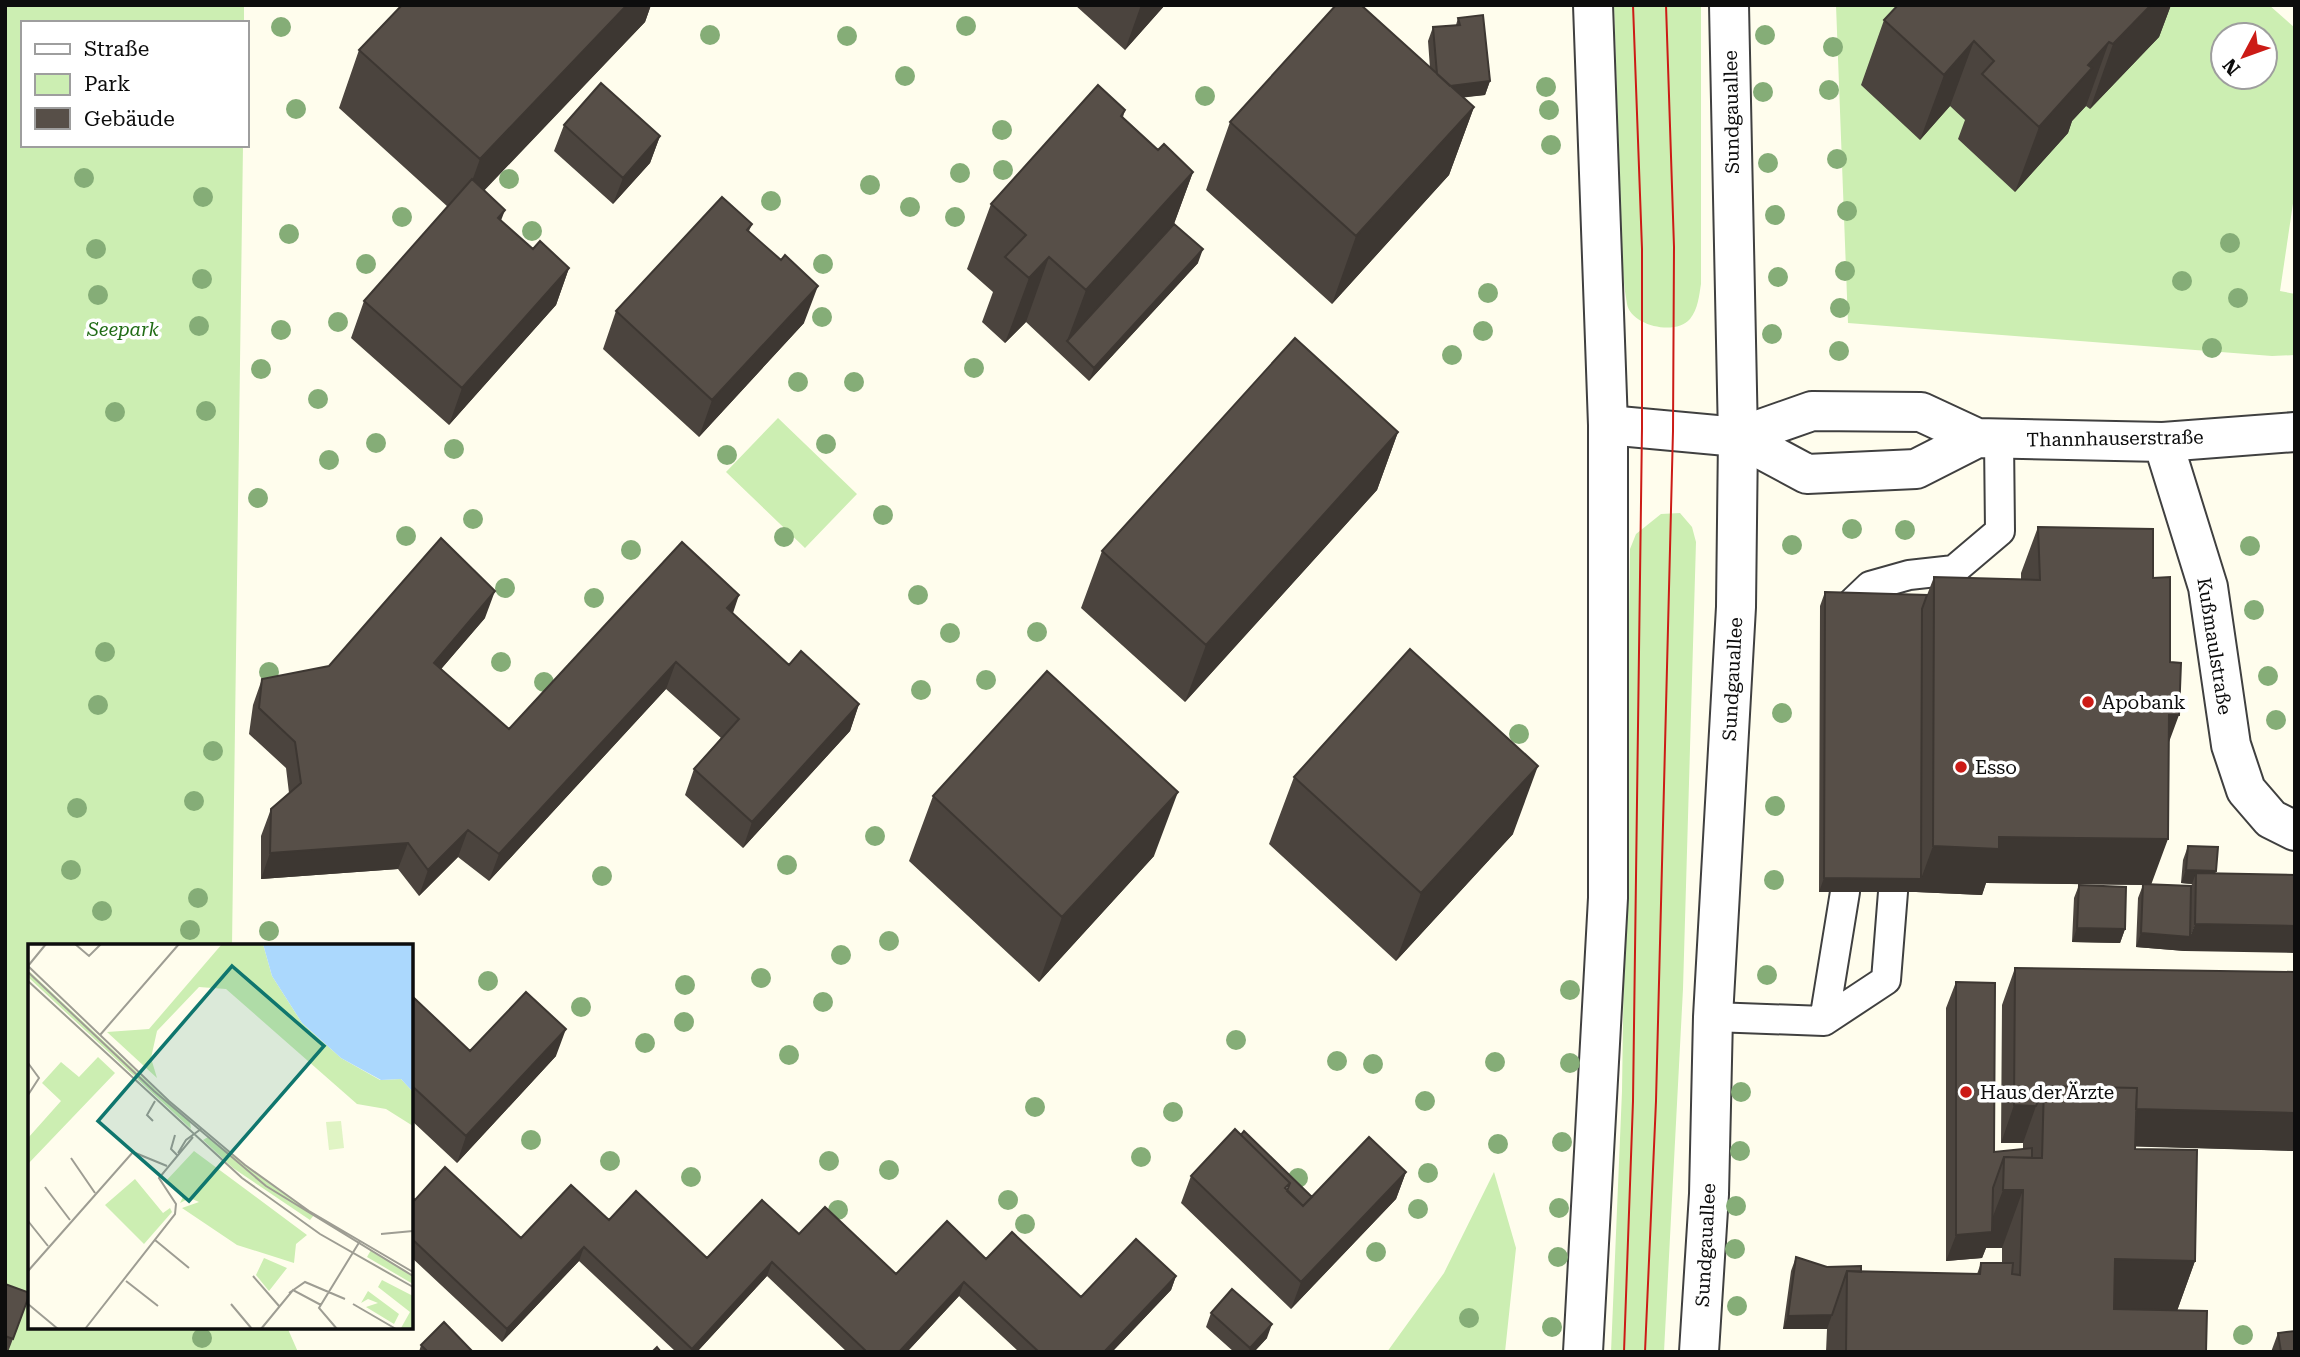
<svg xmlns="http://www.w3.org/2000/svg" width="2300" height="1357" font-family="'Roboto Serif',serif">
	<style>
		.green { fill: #cceeb2; fill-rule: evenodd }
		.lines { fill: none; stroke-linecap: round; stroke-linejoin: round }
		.service-casing { stroke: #404040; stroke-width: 32 }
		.minor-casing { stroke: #404040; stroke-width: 42 }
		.tertiary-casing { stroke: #404040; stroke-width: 42 }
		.service { stroke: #fff; stroke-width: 28 }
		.minor { stroke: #fff; stroke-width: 38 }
		.tertiary { stroke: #fff; stroke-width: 38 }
		.tram { stroke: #cc1b16; stroke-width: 2 }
		.tree { fill: #85ad77 }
		.wall { fill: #4b443e }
		.shaded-wall { fill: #3d3732 }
		.building { fill: #574f48; stroke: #3d3732; stroke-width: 2 }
		.poi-dot { fill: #cc1b16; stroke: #fff; stroke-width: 2.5 }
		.labels { text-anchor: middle; stroke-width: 7; stroke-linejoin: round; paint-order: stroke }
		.street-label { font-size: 19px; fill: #0d0d0d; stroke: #fff }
		.park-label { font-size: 19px; font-style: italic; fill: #216c16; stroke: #fff }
		.poi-label { font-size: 19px; fill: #0d0d0d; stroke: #fff; text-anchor: start }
		.inset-road { fill: none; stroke: #9e9d93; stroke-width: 2 }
		.view { fill: #0f766e; fill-opacity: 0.15; stroke: #0f766e; stroke-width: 3.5 }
		.inset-edge { fill: none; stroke: #0d0d0d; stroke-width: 3.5 }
	</style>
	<rect width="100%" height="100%" fill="#fffded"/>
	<path class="green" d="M5,5H244V23H23V145H243L232,946H30V1327H287L298,1352H5Z
		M1614,5H1701V284C1699,296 1698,309 1690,319C1676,336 1631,326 1627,304C1620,264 1621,222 1619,181C1618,123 1616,64 1614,5Z
		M1836,5H2269L2295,28V190L2280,291L2295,294V355L2272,356L1848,323ZM2223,35H2265V77H2223Z
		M778,418L857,494L805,548L726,472Z
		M1680,513L1692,527L1696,542L1683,989L1664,1352H1611L1622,1091L1630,549L1636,534L1661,514Z
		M1494,1172L1516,1248L1505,1352H1387L1444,1273Z"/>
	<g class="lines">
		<defs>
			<path id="service" d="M1848,607L1870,586L1909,575L1954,570L2000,531L1999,439
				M1713,1017L1824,1021L1886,980L1893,892
				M1824,1021L1845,892"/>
			<path id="minor" d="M1608,425L1738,437L1807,474L1916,469L1977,438
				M1738,437L1812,411L1921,412L1977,438L2163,442L2295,432
				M2163,442L2208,587L2231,745L2246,790L2271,819L2295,831"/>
			<path id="tertiary" d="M1583,1352L1608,898V425L1593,5
				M1699,1352L1709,1194L1713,1017L1736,607L1738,437L1729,5"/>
		</defs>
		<use href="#service" class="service-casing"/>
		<use href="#minor" class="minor-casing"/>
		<use href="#tertiary" class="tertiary-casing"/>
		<use href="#service" class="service"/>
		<use href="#minor" class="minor"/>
		<use href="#tertiary" class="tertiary"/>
		<path class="tram" d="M1624,1352L1633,1101L1642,428V249L1633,5
			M1645,1352L1656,1101L1673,431L1674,247L1666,5"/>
	</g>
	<g class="tree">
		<circle cx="966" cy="26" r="10"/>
		<circle cx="281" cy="27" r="10"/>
		<circle cx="710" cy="35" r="10"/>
		<circle cx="1765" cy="35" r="10"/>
		<circle cx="847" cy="36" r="10"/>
		<circle cx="1833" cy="47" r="10"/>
		<circle cx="905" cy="76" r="10"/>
		<circle cx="1546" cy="87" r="10"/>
		<circle cx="1829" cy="90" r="10"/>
		<circle cx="1763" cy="92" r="10"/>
		<circle cx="1205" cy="96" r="10"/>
		<circle cx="296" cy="109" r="10"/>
		<circle cx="1549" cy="110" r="10"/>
		<circle cx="1002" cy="130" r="10"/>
		<circle cx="1551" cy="145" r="10"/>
		<circle cx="1837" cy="159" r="10"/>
		<circle cx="1768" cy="163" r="10"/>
		<circle cx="1003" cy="170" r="10"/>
		<circle cx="960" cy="173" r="10"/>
		<circle cx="84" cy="178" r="10"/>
		<circle cx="509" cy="179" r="10"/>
		<circle cx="870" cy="185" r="10"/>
		<circle cx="203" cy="197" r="10"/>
		<circle cx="771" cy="201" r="10"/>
		<circle cx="910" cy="207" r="10"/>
		<circle cx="1847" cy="211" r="10"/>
		<circle cx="1775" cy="215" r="10"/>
		<circle cx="402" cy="217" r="10"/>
		<circle cx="955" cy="217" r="10"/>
		<circle cx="532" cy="231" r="10"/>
		<circle cx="289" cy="234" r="10"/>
		<circle cx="2230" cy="243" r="10"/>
		<circle cx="96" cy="249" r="10"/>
		<circle cx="366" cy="264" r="10"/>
		<circle cx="823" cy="264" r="10"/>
		<circle cx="1845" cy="271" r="10"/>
		<circle cx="1778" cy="277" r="10"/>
		<circle cx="202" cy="279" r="10"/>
		<circle cx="2182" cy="281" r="10"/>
		<circle cx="1488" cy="293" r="10"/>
		<circle cx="98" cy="295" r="10"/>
		<circle cx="2238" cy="298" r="10"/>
		<circle cx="1840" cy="308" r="10"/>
		<circle cx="822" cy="317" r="10"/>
		<circle cx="338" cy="322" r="10"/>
		<circle cx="199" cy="326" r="10"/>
		<circle cx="281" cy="330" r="10"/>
		<circle cx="1483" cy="331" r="10"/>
		<circle cx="1772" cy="334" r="10"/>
		<circle cx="2212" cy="348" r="10"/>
		<circle cx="1839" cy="351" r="10"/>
		<circle cx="1452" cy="355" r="10"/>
		<circle cx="974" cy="368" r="10"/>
		<circle cx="261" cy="369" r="10"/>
		<circle cx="798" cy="382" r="10"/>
		<circle cx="854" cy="382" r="10"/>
		<circle cx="318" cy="399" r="10"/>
		<circle cx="206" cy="411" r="10"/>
		<circle cx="115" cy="412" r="10"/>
		<circle cx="376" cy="443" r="10"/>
		<circle cx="826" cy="444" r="10"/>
		<circle cx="454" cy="449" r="10"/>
		<circle cx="727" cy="455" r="10"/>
		<circle cx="329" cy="460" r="10"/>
		<circle cx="258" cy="498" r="10"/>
		<circle cx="883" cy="515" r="10"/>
		<circle cx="473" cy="519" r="10"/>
		<circle cx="1852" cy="529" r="10"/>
		<circle cx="1905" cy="530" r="10"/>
		<circle cx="406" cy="536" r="10"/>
		<circle cx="784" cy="537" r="10"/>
		<circle cx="1792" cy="545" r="10"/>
		<circle cx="2250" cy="546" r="10"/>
		<circle cx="631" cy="550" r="10"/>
		<circle cx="505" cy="588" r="10"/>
		<circle cx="918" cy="595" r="10"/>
		<circle cx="594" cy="598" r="10"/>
		<circle cx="2254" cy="610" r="10"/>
		<circle cx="1037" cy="632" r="10"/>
		<circle cx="950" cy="633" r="10"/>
		<circle cx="105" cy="652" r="10"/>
		<circle cx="501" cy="662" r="10"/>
		<circle cx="269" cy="672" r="10"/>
		<circle cx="2268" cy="676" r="10"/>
		<circle cx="986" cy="680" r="10"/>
		<circle cx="544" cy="682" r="10"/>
		<circle cx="921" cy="690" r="10"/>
		<circle cx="98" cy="705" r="10"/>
		<circle cx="1782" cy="713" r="10"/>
		<circle cx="2276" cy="720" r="10"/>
		<circle cx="1519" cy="734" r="10"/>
		<circle cx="213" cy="751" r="10"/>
		<circle cx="194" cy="801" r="10"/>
		<circle cx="1775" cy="806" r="10"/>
		<circle cx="77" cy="808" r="10"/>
		<circle cx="875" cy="836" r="10"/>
		<circle cx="787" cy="865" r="10"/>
		<circle cx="71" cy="870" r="10"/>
		<circle cx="602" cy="876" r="10"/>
		<circle cx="1774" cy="880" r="10"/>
		<circle cx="198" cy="898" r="10"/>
		<circle cx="102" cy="911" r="10"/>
		<circle cx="190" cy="930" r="10"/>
		<circle cx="269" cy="931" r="10"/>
		<circle cx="889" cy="941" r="10"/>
		<circle cx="841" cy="955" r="10"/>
		<circle cx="1767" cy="975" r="10"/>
		<circle cx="761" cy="978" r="10"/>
		<circle cx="488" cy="981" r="10"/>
		<circle cx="685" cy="985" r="10"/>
		<circle cx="1570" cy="990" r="10"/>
		<circle cx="823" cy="1002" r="10"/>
		<circle cx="581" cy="1007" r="10"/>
		<circle cx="684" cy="1022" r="10"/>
		<circle cx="1236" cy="1040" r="10"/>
		<circle cx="645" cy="1043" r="10"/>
		<circle cx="789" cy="1055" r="10"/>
		<circle cx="1337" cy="1061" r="10"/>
		<circle cx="1495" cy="1062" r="10"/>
		<circle cx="1570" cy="1063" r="10"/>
		<circle cx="1373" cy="1064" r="10"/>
		<circle cx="1741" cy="1092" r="10"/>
		<circle cx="1425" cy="1101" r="10"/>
		<circle cx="1035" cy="1107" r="10"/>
		<circle cx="1173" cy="1112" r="10"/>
		<circle cx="531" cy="1140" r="10"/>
		<circle cx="1562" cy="1142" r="10"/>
		<circle cx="1498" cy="1144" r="10"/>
		<circle cx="1740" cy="1151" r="10"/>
		<circle cx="1141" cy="1157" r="10"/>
		<circle cx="610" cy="1161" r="10"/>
		<circle cx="829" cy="1161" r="10"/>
		<circle cx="889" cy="1170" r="10"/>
		<circle cx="1428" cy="1173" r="10"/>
		<circle cx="691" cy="1177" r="10"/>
		<circle cx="1298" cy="1178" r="10"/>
		<circle cx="1008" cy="1200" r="10"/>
		<circle cx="1736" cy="1206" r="10"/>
		<circle cx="1559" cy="1208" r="10"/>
		<circle cx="1418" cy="1209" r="10"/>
		<circle cx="838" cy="1210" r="10"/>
		<circle cx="1025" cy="1224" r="10"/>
		<circle cx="1735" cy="1249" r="10"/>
		<circle cx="1376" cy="1252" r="10"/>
		<circle cx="1558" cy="1257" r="10"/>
		<circle cx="1737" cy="1306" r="10"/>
		<circle cx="1469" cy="1318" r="10"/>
		<circle cx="1552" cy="1327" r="10"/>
		<circle cx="2243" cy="1335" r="10"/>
		<circle cx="202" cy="1338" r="10"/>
	</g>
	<path class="wall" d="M402,5H651L645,22L484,190L501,221L533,249L569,268L556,305L449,425L351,338L364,301L448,207L339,108L359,50Z
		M1075,5H1165L1125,50Z
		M1898,5H2171L2159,37L2090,109L2086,106L2072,121L2068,133L2015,192L1958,139L1965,120L1950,106L1920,140L1861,85L1884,20Z
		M1458,18L1490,81L1485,95L1463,97L1474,107L1449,175L1332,304L1206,190L1230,122L1430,68L1428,41L1433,27L1456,25Z
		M1125,110L1123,117L1158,150L1193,172L1174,224L1198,263L1089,381L1026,322L1005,343L982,322L993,292L967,269L991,204Z
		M564,125L660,136L650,163L613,204L554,151Z
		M752,224L749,231L804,323L699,437L603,349L616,311Z
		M1398,432L1377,490L1185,702L1081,608L1102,551Z
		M2038,527L2153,578L2169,744L2151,884L2191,886L2192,884L2181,883L2183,860L2188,846L2216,871L2185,951L2136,947L2138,898L2143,885L1986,883L1982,895L1916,892H1819L1820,606L1825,592L1927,595L1934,577L2021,579V573Z
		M733,613L789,665L859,704L850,731L743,848L685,795L694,769L721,738L666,689L489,881L458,857L419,896L398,869L261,879V836L271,809L289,793L286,768L249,734L253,705L262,679L329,666L485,618L441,669L509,729Z
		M1294,777L1513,834L1396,961L1269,844Z
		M933,796L1154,856L1039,982L909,861Z
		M2079,885L2125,929L2120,943L2072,942L2074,898Z
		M2015,968L2295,1151L2135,1146V1149L2195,1261L2177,1311L2206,1352H1826L1827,1329H1783L1791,1271L1796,1257L1827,1267L1861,1272L1977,1274L1981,1263H2002V1248H1986L1982,1258L1946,1261V1008L1956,982L1994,1152L2023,1149V1143H2001L2002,1005Z
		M411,995L470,1051L556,1056L457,1163L411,1120Z
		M1406,1172L1396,1199L1291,1309L1181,1203L1191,1176L1312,1197Z
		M411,1197L415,1200L521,1238L609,1220L707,1258L799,1234L896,1274L986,1259L1081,1297L1176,1276L1171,1290L1112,1352H1019L959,1296L907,1352H847L767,1276L697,1352H676L579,1261L502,1342L411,1257Z
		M5,1284L25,1307L8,1352H5Z
		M1211,1313L1267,1338L1254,1352H1234L1206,1327Z
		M2278,1333L2295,1352H2271Z
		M421,1345L473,1352H419Z"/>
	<path class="shaded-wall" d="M627,5H651L645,22L459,217L480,159Z
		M1141,5H1165L1125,50Z
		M2151,5H2171L2159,37L2090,109L2113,44Z
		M1974,41L1950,106L1920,140L1944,75Z
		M2109,42L2086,106L2072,121L2068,133L2015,192L2039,127L2088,65Z
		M1490,81L1485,95L1434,101L1439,87Z
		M1474,107L1449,175L1332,304L1356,236Z
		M660,136L650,163L613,204L623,178Z
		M1193,172L1169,237L1067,341L1086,290Z
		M505,210L491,247L498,218Z
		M1203,249L1198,263L1089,381L1094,368Z
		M1049,257L1026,322L1005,343L1029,278Z
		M569,268L556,305L449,425L462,388Z
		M818,286L804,323L699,437L712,400Z
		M1398,432L1377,490L1185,702L1206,645Z
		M495,591L485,618L424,689L434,663Z
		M739,595L730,622L727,608Z
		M676,662L666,689L489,881L499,854Z
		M859,704L850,731L743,848L752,822Z
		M2169,715H2179L2162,761Z
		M1538,766L1513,834L1396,961L1421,893Z
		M1178,792L1154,856L1039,982L1062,917Z
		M468,830L458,857L419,896L428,870Z
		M1999,837L2168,839L2151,885L1986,883L1982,895L1916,892H1819L1824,878L1921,879L1933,846Z
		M408,843L398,869L261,879L270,853Z
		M2186,870L2216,871L2211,884L2196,873L2192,884L2181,883Z
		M2195,924L2295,926V953L2185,951L2136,947L2141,933L2190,937Z
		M2077,928L2125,929L2120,943L2072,942Z
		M566,1029L556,1056L457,1163L466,1136Z
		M2014,1105L2036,1106L2023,1143H2001Z
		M2043,1106L2295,1113V1151L2042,1144Z
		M1406,1172L1396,1199L1291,1309L1301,1282Z
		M2003,1190H2023L2002,1248H1986L1982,1258L1946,1261L1956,1235L1987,1232Z
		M584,1247L579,1261L502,1342L507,1329Z
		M2115,1259L2195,1261L2174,1319L2094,1317Z
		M772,1262L767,1276L697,1352H691L692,1349Z
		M1176,1276L1171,1290L1112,1352H1104Z
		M964,1282L959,1296L907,1352H899Z
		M1832,1315L1827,1329H1783L1788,1316Z
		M1272,1324L1267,1338L1254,1352H1249L1250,1348Z"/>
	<path class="building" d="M402,5H627L480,159L359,50Z
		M1336,5H1361L1474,107L1356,236L1230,122Z
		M1898,5H2151L2113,44L2109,42L2088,65L2092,68L2039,127L1982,74L1994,61L1974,41L1944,75L1884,20Z
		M1483,15L1490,81L1450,86L1437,74L1433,27L1460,25L1458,18Z
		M601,83L660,136L623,178L564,125Z
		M1098,85L1125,110L1121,116L1158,150L1164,144L1193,172L1086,290L1049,257L1029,278L1005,257L1026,235L991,204Z
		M472,179L505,210L498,218L533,249L540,241L569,268L462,388L364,301Z
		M722,197L752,224L747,230L781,260L785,255L818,286L712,400L616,311Z
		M1174,224L1203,249L1094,368L1067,341Z
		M1295,338L1398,432L1206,645L1102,551Z
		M2038,527L2153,529V578L2170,577V662L2181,663L2179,715H2169L2168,839L1999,837V849L1933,846L1934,577L2040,580Z
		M441,538L495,591L434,663L509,729L682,542L739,595L727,608L789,665L801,651L859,704L752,822L694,769L739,719L676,662L499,854L468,830L428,870L408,843L270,853L271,809L301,783L295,742L259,708L262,679L329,666Z
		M1825,592L1927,595L1922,609L1921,879L1824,878Z
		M1410,649L1538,766L1421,893L1294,777Z
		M1047,671L1178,792L1062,917L933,796Z
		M2188,846L2218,847L2216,871L2186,870Z
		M2196,873L2295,875V926L2195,924Z
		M2143,884L2191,886L2190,937L2141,933Z
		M2079,885L2126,887L2125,929L2077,928Z
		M2015,968L2295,972V1113L2136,1109L2137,1088L2044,1086L2036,1106L2014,1105Z
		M1956,982L1995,983L1994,1152L2032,1148V1158L2004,1157L1993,1188L1992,1232L1956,1235Z
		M526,992L566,1029L466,1136L411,1085V995L470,1051Z
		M2044,1086L2137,1088L2135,1149L2197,1150L2195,1261L2115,1259L2114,1309L2207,1311L2206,1352H1846L1847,1271L1980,1274L1981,1263H2013L2012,1274L2020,1275L2023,1190H2003L2004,1157L2042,1158Z
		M1235,1129L1290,1183L1285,1188L1303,1206L1369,1137L1406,1172L1301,1282L1191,1176Z
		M1244,1131L1312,1197L1303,1206L1287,1191L1290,1183L1241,1135Z
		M445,1167L521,1238L571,1185L609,1220L636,1191L707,1258L762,1200L799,1234L825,1207L896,1274L947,1221L986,1259L1012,1232L1081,1297L1136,1239L1176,1276L1104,1352H1039L964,1282L899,1352H867L772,1262L692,1349L584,1247L507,1329L411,1238V1197L415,1200Z
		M1796,1257L1827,1267L1861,1266V1272L1847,1271L1832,1315L1788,1316Z
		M5,1284L30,1293L13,1339L5,1336Z
		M1232,1289L1272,1324L1250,1348L1211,1313Z
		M444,1322L473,1352H428L421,1345Z
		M2295,1331V1352H2281L2278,1333Z
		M657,1347L661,1352H652Z"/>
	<g class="poi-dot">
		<circle cx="2088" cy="702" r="7"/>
		<circle cx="1961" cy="767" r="7"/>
		<circle cx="1966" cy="1092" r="7"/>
	</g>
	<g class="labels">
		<g class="street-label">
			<text transform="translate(1731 112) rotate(-91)" y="7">Sundgauallee</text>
			<text transform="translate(2115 438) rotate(-1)" y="7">Thannhauserstraße</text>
			<text transform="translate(2215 646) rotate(81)" y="7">Kußmaulstraße</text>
			<text transform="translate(1732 679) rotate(-87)" y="7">Sundgauallee</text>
			<text transform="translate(1705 1245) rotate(-87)" y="7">Sundgauallee</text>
		</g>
		<g class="park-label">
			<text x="123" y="336">Seepark</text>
		</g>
		<g class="poi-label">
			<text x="2102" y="709">Apobank</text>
			<text x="1975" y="774">Esso</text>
			<text x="1980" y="1099">Haus der Ärzte</text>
		</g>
	</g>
	<g transform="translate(28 944)">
		<rect width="385" height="385" fill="#fffded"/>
		<path d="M194,0H235L244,32L274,79L313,114L352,136L373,135L385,148V182L358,165L329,160L198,45L171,43L129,87L123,114L129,134L79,88L121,85ZM2,28L162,178L163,185L0,33ZM70,113L87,129L0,220V194L33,157L14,139L33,118L51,133ZM180,193L286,271L282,276L205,224L175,196ZM166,207L279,291L268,300L266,319L209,301L154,264L171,258L162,254L152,259L155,253L137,238ZM107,235L135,269L142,264L144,268L116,300L77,261ZM343,306L385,331V340L339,313ZM236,314L259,324L241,347L228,331ZM354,336L385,352L384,385L373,384L382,368L350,343ZM340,347L371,370L366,380L338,363L350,359L340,355L333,359Z" fill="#cceeb2"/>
		<path d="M313,177L316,204L301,206L298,178Z" fill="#e0f4c4"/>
		<path d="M235,0H385V148L373,135L353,136L313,114L274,79L244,32Z" fill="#abd8fd"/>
		<path class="inset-road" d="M47,0L61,12L73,0M0,22L141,157L217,221L281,267L385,328M0,22L18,0M0,28L126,147L238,242L385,332M0,37L214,234L292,290L385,343M72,91L151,0M0,119L11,134L0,151M125,177L119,171L127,157M147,191L143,205L149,211M150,209L158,196L173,185M43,214L67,249M17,243L42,276M0,277L20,302M353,290L385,287M127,296L161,324M0,327L105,208L139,222M225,332L251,362M98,337L130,362M261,349L277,338L317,355M0,360L30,385M203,360L224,385M325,360L368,385M57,385L147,270L148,260L131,234L165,193M233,385L265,346L293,361M309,385L291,364L332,297"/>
		<path class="view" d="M204,22L296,102L161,257L70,177Z"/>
		<rect width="385" height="385" class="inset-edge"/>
	</g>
	<rect width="2300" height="1357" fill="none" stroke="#0d0d0d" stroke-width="14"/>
	<rect x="21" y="21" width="228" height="126" fill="#ffffff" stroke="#9e9e9e" stroke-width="2"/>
	<rect x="35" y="44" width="35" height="10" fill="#ffffff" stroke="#9e9e9e" stroke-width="2"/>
	<text x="84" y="56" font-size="21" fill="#0d0d0d">Straße</text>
	<rect x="35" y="74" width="35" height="21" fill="#cceeb2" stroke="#9e9e9e" stroke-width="2"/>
	<text x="84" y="91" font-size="21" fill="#0d0d0d">Park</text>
	<rect x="35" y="108" width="35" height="21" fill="#574f48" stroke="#9e9e9e" stroke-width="2"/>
	<text x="84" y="126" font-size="21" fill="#0d0d0d">Gebäude</text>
	<g transform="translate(2244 56) rotate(229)"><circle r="33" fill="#ffffff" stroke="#9e9e9e" stroke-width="2"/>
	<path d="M0-5L12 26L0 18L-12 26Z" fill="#cc1b16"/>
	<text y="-10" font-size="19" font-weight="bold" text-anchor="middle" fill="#0d0d0d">N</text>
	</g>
</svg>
